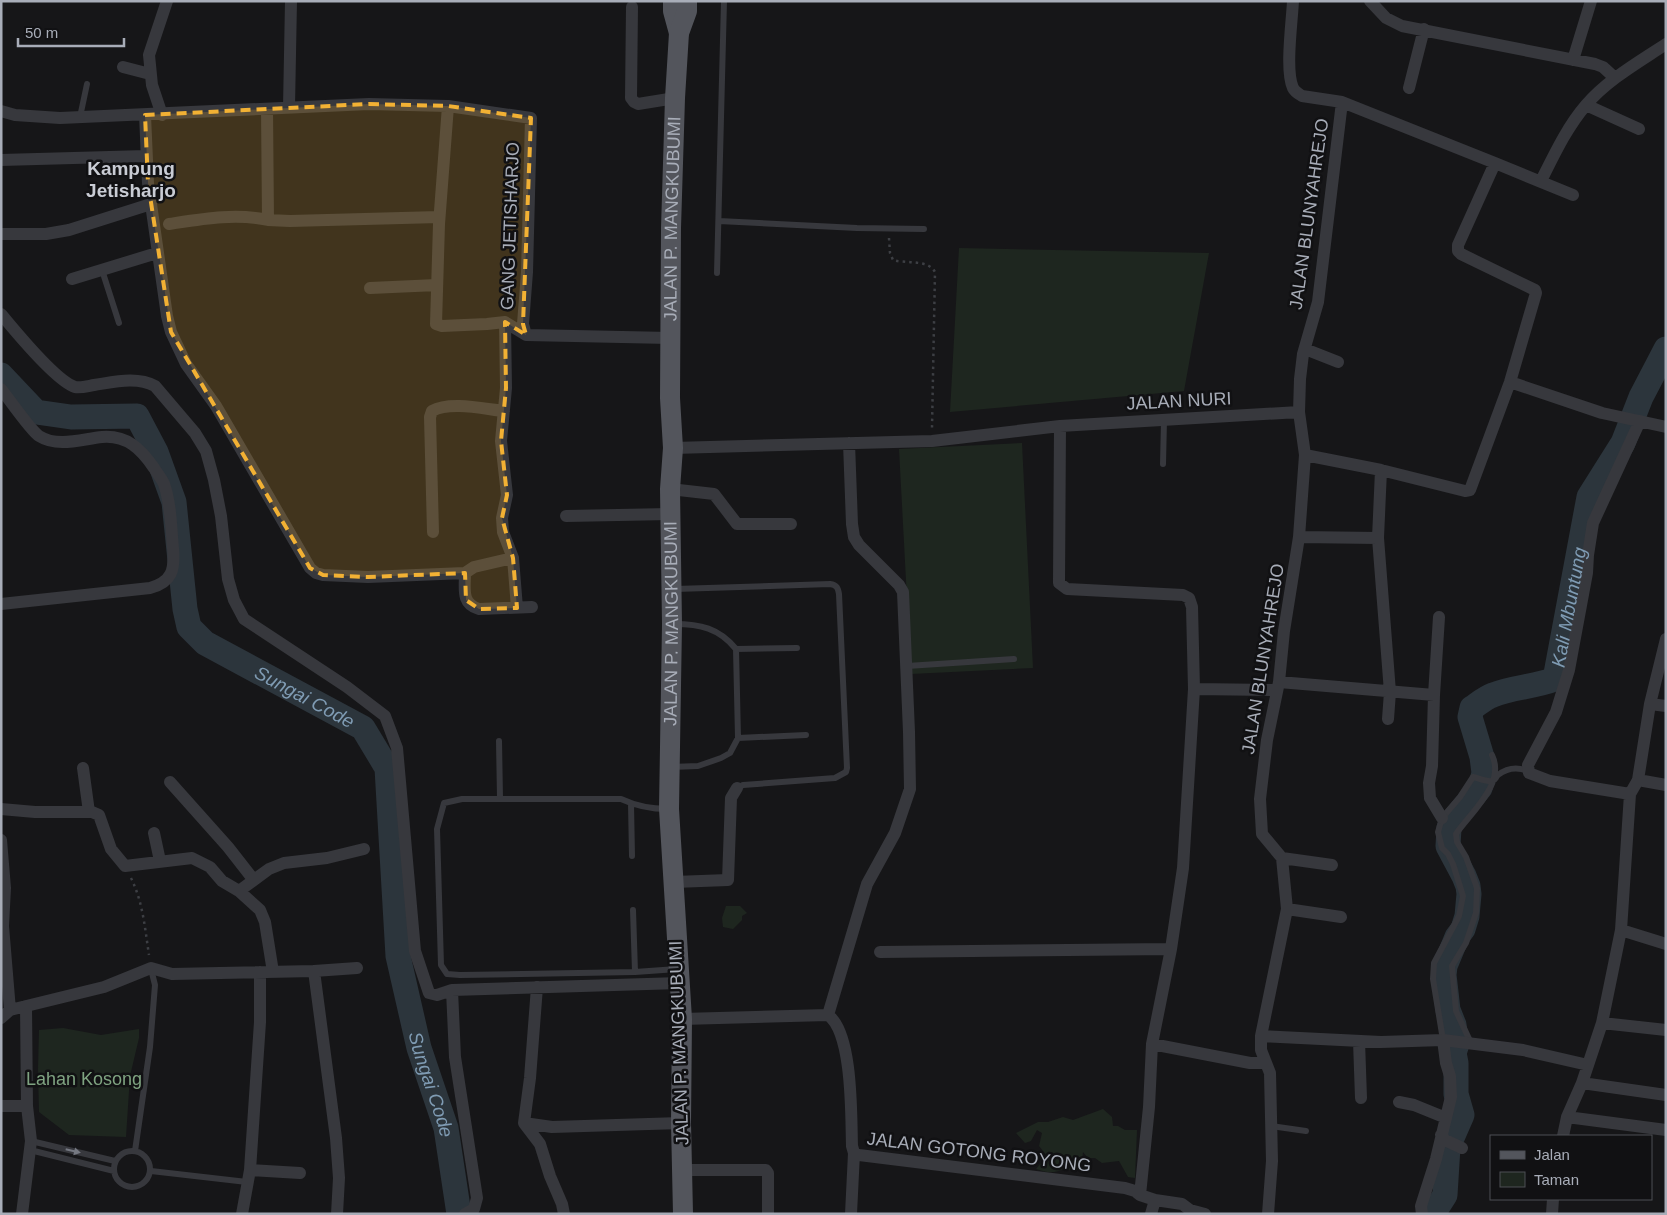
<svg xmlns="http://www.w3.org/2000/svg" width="1667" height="1215" font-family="Helvetica,sans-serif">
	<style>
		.green { fill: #1e261f }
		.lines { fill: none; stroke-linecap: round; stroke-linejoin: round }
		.river { stroke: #2c353c; stroke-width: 25 }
		.path { stroke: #3d3f44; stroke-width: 2.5; stroke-dasharray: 2.5 4; stroke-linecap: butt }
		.service { stroke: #37383d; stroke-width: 6 }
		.minor { stroke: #37383d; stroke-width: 12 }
		.primary { stroke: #53555c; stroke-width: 20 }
		.oneway { fill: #757881 }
		.marked { fill: #f2b134; fill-opacity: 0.2; stroke: #f2b134; stroke-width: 4; stroke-dasharray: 10 6; stroke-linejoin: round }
		.labels { text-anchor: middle; stroke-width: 5; stroke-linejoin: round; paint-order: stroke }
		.street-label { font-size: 18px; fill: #a8adb8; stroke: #111113 }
		.park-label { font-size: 18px; fill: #7fa381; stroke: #111113 }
		.neighbourhood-label { font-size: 19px; font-weight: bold; fill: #c9ccd4; stroke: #111113 }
		.water-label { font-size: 19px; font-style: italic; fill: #7f9bb3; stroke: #111113 }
	</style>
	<rect width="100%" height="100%" fill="#161618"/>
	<path class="green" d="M959,248L1209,253L1184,391L950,412Z
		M1022,443L1033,668L911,674L899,449Z
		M726,906H740L747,913L742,916V920L733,929L723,927L722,918Z
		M63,1028L101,1035L139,1029V1038L130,1076L126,1137L69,1135L39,1112L38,1069L39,1030Z
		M1103,1109L1112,1117L1113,1126H1118L1125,1130H1137L1135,1178L1128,1177L1119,1161L1102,1163L1095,1158H1088L1083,1152L1082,1161L1069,1170L1065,1168C1054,1174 1048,1173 1036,1169L1047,1156L1039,1146L1042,1133L1037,1130L1031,1141L1025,1143L1016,1133L1038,1122H1048L1063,1117L1073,1120Z"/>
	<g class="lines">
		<g class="river">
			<path id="s1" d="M1,375L36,412L71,417L137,416L156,452L174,502L185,609L189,627L205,643L363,728L387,768L398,956L419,1048L446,1128L459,1214"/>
			<path id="s2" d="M1433,1214L1445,1195L1448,1147L1462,1115L1456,1094V1063L1454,1053L1457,1044L1454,1025L1448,1010L1444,975L1445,966L1457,937L1463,929L1467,916L1469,894L1468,886L1464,876L1448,846L1449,828L1454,819L1480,788L1484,773L1482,757L1470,717L1472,708C1478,704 1485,698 1493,695C1512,687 1535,687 1555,679L1589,497L1623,443L1641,397L1666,349"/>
		</g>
		<path class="path" d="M889,238L890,253L893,260C906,264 928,259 935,272L932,428
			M131,878C143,902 145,929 149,955"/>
		<path class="service" d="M80,117L87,84
			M719,221L857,228L924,229
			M102,270L119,323
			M717,273L724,1
			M1163,464L1164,420
			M675,589L830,584C837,585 838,588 839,594L847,768L846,772L835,778L743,785L737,788
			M736,649L797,648
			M907,666L1014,659
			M738,738L806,735
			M499,741L500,798
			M671,767L698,766L721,758L730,753L738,738L736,649C719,628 700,624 674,624
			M631,804L632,856
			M668,809C651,809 636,806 621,799H462L444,803L437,829L441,965L447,974L460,975L635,972L677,969
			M633,910L635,972
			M1443,1040L1433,979L1434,963L1459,916L1463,896L1453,864L1448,854L1442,848L1438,832L1442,818L1460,797L1473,777C1478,778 1487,782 1492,781C1496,780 1495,778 1498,775C1507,768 1518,767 1528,771
			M1471,1043L1456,1011L1452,966L1466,943L1476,913L1477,888L1466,857L1457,842L1456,834C1470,813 1506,784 1492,755
			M1271,1126L1306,1131
			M31,1141L115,1161
			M30,1150L114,1171
			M114 1169a18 18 0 1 1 36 0a18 18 0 1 1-36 0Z
			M135,1151L150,1047L155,985L151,969
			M151,1171L247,1182"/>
		<path class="minor" d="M1293,1C1292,22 1285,71 1293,88C1295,92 1299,94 1302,96L1342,102L1495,163L1573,195
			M1370,1L1386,18L1402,26L1595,64L1603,67L1615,78
			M632,7L631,98L634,102L638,104L675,98
			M1573,60L1591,1
			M123,67L150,74
			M1409,88L1424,29
			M1586,105L1639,129
			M448,106L439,224L436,324L442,326L487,324L505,322L526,335
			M289,107L291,1
			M1,111L15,115L60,118L369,104L448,106L531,118L527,272L523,324L526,335L670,338
			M145,115L148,183L167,316L171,332L186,364L216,406L310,568L316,573L323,575L368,577L465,573C465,589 461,604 479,609L532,607
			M162,115L152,85L149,55L167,1
			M1,160L146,156
			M1541,181C1554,155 1567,127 1586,105C1607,80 1639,62 1666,44
			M268,220L290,221L439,217
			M169,224C202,219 235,213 268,220L267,109
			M1,234H46L69,230L151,204
			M72,279L157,253
			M370,288L437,285
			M1,314C15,331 56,381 75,387C81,388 88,386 94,385C114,382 137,376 155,386L195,433L206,451L214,480L221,516L228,579L234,600L244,619L347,687L385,716L397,748L415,951L429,993L437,995L452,990L680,983
			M505,322L506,388L501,441L507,495L502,518L503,532L513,558L517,608
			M1305,349L1338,362
			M1510,382L1602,413L1666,427
			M1,389C9,399 31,431 39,436C58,448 82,439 102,437C127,435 141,449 154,468C157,473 162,479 164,484C171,504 171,527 173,548C175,570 172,582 150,588L1,604
			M1060,426L1059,583L1067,589L1183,595L1189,598L1192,607L1194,689L1183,868L1171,949L1152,1044L1149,1107L1140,1195
			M673,448L932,441L1060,426L1299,412
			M1305,455L1381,470L1465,491L1470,490L1510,382L1536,293L1535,290L1461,254L1458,251V245L1495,163
			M1381,470L1378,538L1390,692L1388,719
			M670,489L714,494L737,524H791
			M566,516L670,514
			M433,532L430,417L432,411C450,401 484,409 504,411
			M1299,537L1378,538
			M465,573L474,567L513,558
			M1439,617L1434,695L1432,766L1429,783L1430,798L1442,818
			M1279,682L1434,695
			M1194,689L1277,690
			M1650,704L1666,706
			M83,768L89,812
			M1638,780L1666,785
			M170,782L228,847L253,879
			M1630,794L1550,781L1529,773L1528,765L1556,712L1569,670L1587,573L1588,555L1593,523L1640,421
			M1,809L35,812H92L99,815L111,849L125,866L192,858L210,867L222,881L239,891L260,910L265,922L273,972
			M154,833L160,861
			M1,840L5,888L3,926L10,1010
			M1282,858L1332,865
			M674,882L728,880L731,798L737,788
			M239,891L269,869L284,863L327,858L364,849
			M1287,909L1341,917
			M1621,930L1666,944
			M880,952L1171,949
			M314,971L336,1138L339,1178L337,1214
			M537,987L530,1078L524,1123L540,1144L550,1176L562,1204L564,1214
			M452,990L455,1057L477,1198L474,1209L465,1214
			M828,1015L867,884L895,833L910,789L909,732L903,592L899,585L859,545L854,537L852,524L849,443
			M1,1018L10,1010L104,987L151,968L172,974L314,971L357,968
			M682,1019L828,1015C853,1033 851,1116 852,1146L854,1153L859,1155L1125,1188L1135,1191L1140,1195L1155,1200L1182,1204L1190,1210L1205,1214
			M1602,1023L1666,1030
			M1261,1036L1381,1042L1443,1040L1523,1050L1588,1065
			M1359,1041L1361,1098
			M1152,1044L1250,1063H1266
			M1582,1083L1666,1095
			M1399,1102L1414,1105L1446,1118
			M1,1106H27
			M1567,1117L1666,1130
			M524,1123L552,1127L681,1123
			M1441,1135L1445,1140L1462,1148
			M1563,1136L1567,1117L1582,1083L1602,1023L1621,930L1630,794L1638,780L1650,704L1666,639
			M250,1170L300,1173
			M683,1170H766L768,1173V1214
			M22,1214L31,1141L27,1106L26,1006
			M242,1214L250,1170L260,1022V972
			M851,1214L854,1153
			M1151,1214L1155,1200
			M1268,1214L1272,1161L1270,1073L1261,1050V1036L1287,909L1282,858L1262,834L1260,799L1267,740L1279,682L1284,631L1299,537L1305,455L1299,412L1300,379L1303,354L1318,302L1342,102
			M1422,1214L1421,1206L1436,1159L1451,1097L1450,1076L1446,1063L1443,1040
			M1552,1214L1553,1199"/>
		<g class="primary">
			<path d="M673,1V11L679,33"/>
			<path id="s3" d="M683,1214L681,1123L682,1019L669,809L672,624L670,489L673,448L670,398L671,228L675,98L679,33L687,11V1"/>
		</g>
	</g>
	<defs><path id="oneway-solid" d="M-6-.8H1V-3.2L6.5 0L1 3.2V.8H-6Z" transform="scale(1.25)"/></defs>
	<use class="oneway" href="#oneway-solid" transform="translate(73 1151) rotate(13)"/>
	<path class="marked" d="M369,104L448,106L531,118L523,324L526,335L505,322L506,388L501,441L507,495L502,518L513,558L517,608L479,609L466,600L465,573L368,577L323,575L310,568L171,332L148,183L145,115Z"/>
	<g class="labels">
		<g class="street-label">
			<text transform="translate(1309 214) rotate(-82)" y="6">JALAN BLUNYAHREJO</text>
			<text dy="6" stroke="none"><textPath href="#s3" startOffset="996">JALAN P. MANGKUBUMI</textPath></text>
			<text transform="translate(510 226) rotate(-88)" y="6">GANG JETISHARJO</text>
			<text transform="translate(1179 401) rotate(-3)" y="6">JALAN NURI</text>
			<text dy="6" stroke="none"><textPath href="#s3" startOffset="591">JALAN P. MANGKUBUMI</textPath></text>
			<text transform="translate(1263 659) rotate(-81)" y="6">JALAN BLUNYAHREJO</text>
			<text transform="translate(679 1043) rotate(-92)" y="6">JALAN P. MANGKUBUMI</text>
			<text transform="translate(979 1152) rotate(7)" y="6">JALAN GOTONG ROYONG</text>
		</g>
		<g class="park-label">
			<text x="84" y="1085">Lahan Kosong</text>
		</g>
		<g class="neighbourhood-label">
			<text x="131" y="175">Kampung<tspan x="131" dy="22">Jetisharjo</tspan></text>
		</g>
		<g class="water-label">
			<text dy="7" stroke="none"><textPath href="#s2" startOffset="701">Kali Mbuntung</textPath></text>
			<text dy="7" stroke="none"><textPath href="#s1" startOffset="508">Sungai Code</textPath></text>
			<text dy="7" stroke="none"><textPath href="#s1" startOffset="942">Sungai Code</textPath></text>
		</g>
	</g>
	<rect width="1667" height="1215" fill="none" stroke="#a8adb8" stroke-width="5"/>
	<rect x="1490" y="1135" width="162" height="65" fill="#111113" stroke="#4d4f55"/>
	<rect x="1500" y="1151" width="25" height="8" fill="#53555c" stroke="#4d4f55"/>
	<text x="1534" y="1160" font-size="15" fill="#a8adb8">Jalan</text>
	<rect x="1500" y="1172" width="25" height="15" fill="#1e261f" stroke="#4d4f55"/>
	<text x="1534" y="1185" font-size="15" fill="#a8adb8">Taman</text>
	<path d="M18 38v8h106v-8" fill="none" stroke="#a8adb8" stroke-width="2.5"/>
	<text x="25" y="38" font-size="15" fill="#a8adb8" stroke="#111113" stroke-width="4" paint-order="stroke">50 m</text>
</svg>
